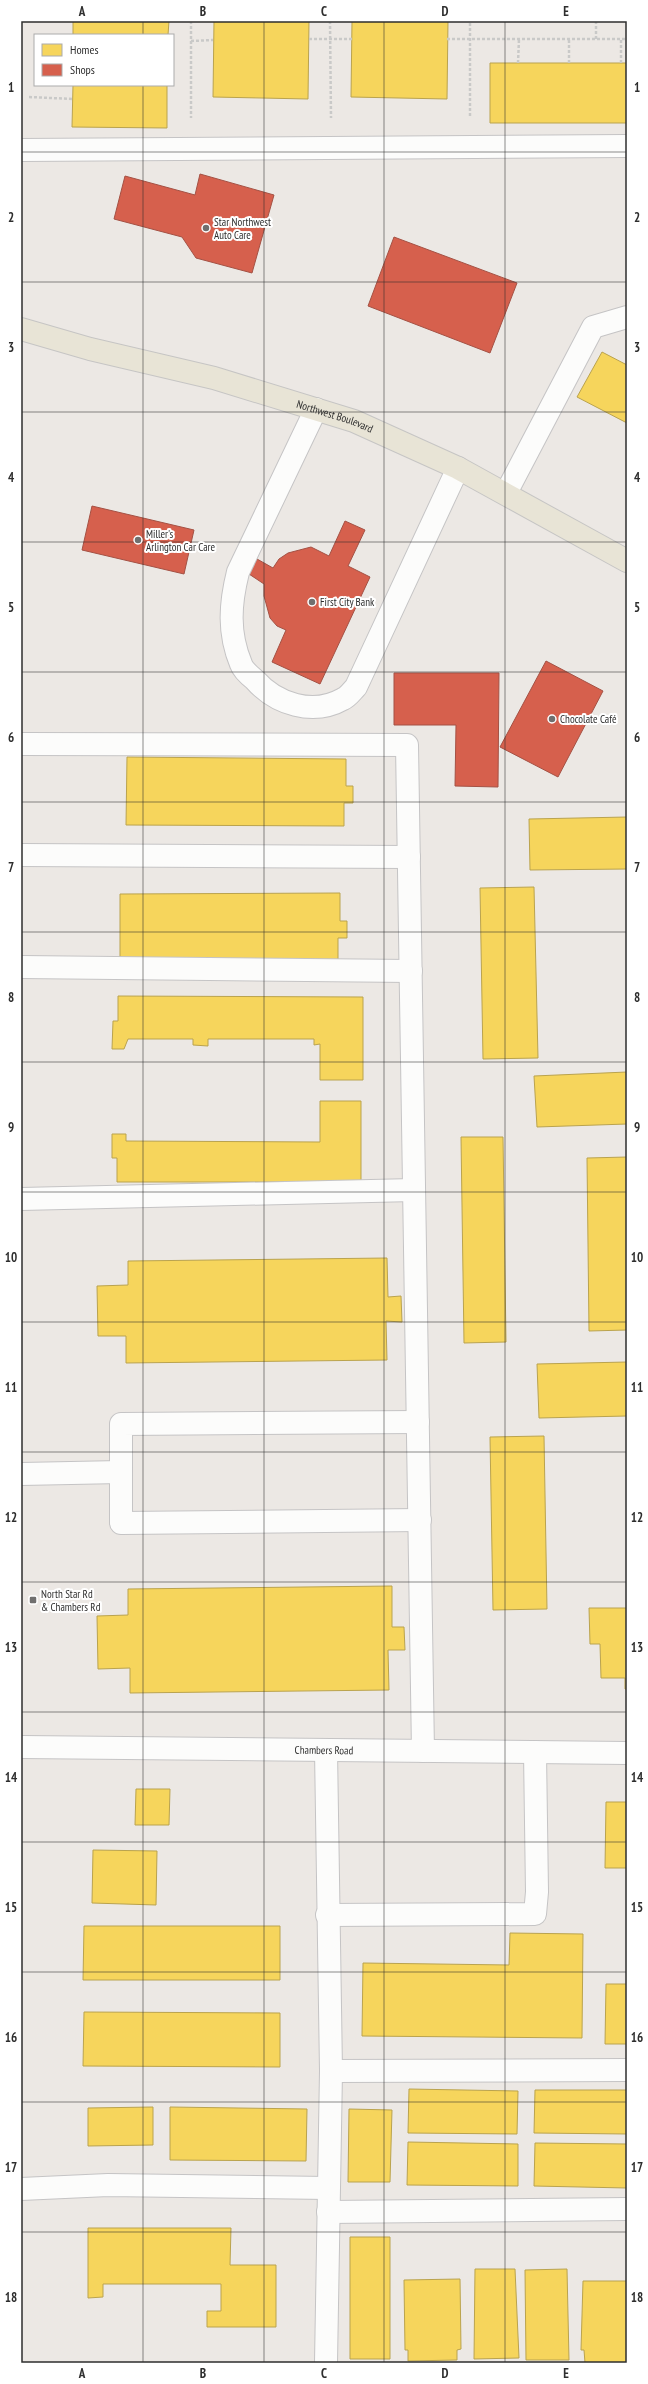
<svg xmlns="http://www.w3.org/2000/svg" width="648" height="2384" font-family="'PT Sans Narrow',sans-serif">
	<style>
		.homes { fill: #f6d55c; stroke: #baa34e }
		.shops { fill: #d6604d; stroke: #a45144 }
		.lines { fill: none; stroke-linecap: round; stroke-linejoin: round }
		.minor-casing { stroke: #c5c4c5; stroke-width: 24 }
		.major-casing { stroke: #c6c5c4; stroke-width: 24 }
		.path { stroke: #c9c9c8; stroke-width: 2.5; stroke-dasharray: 3 2; stroke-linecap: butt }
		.minor { stroke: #fcfcfb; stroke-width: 22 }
		.major { stroke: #e8e4d6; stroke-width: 22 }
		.grid { fill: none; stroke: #2e2e2e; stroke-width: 1; stroke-opacity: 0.55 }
		.poi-dot { fill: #706f6e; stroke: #fff; stroke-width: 1.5 }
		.labels { text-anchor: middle; stroke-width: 4; stroke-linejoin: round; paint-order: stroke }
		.poi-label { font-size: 11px; fill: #2e2e2e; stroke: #fff; text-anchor: start }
		.street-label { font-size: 11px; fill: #2e2e2e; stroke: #fff }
		.neatline { fill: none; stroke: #2e2e2e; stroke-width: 1.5 }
		.grid-label { font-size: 13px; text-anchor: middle; font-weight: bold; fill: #2e2e2e }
	</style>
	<rect width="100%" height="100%" fill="#ece8e4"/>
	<path class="homes" d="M73,21H169L168,35H73Z
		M214,21H309L308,99L213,97Z
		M352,21H448L447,99L351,97Z
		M490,63H627V123H490Z
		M73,85H167V128L72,127Z
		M602,352L627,365V423L577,397Z
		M127,757L346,759V786H353V803H344V826L126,825Z
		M627,817V869L530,870L529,819Z
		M534,887L538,1058L483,1059L480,888Z
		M340,893V921H347V938H338V961L120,962V894Z
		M118,996L363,997V1080H320V1044L314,1045V1039H208V1046L193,1045V1039H128L124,1049H112L113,1021H118Z
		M627,1072V1124L537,1127L534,1076Z
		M320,1101H361V1182H117V1158H112V1134H126V1141L320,1142Z
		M461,1137H503L506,1342L464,1343Z
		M627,1157V1330L589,1331L587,1158Z
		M387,1258L388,1297L401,1296L402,1322L386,1321L387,1360L126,1363V1336H98L97,1286L128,1285V1261Z
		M627,1362V1416L539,1418L537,1364Z
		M544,1436L547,1609L493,1610L490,1437Z
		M392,1586V1627H404L405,1650H388L389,1690L130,1693V1668L98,1669L97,1616L128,1615V1589Z
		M589,1608H627V1689H625V1678H601L600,1644H590Z
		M136,1789H170L169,1825H135Z
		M606,1802H627V1868H605Z
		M93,1850L157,1851L156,1905L92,1903Z
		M84,1926H280V1980H83Z
		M510,1933L583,1934L582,2038L362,2036L363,1963L509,1965Z
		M606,1984H627V2044H605Z
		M84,2012L280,2013V2067L83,2066Z
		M409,2089L518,2091L517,2134L408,2133Z
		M535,2090H627V2134L534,2133Z
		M153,2107V2145L88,2146V2108Z
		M170,2107L307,2109L306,2161L170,2160Z
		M349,2109L392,2110L390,2182H348Z
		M408,2142L518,2144V2186L407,2185Z
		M535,2143L627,2144V2188L534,2186Z
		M88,2228H231L230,2265H276V2327H207V2311H221V2284H103V2297L88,2298Z
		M350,2237H390V2359H350Z
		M475,2269H515L519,2358L474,2359Z
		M567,2269L569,2360H526L525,2270Z
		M460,2279L461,2349L457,2350V2360L408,2361V2350H405L404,2280Z
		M583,2281H627V2363H585L584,2350H581Z"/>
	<path class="shops" d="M200,174L274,195L252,273L196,258L182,237L114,219L125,176L195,195Z
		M394,237L517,283L490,353L368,306Z
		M92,506L194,530L184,574L82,550Z
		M345,521L365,530L348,566L370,577L320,684L272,662L286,630L277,626L270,618L264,596V584L249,574L257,559L273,568L279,559L288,553L311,547L329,556Z
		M546,661L603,691L558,777L500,747Z
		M394,673H499L498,787L455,786L456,725H394Z"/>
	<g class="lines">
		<defs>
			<g id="minor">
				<path d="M21,150L627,146"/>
				<path d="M316,409L238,572C230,604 228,633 241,664C243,670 250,676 255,680C276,704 313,716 343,699C348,697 352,691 356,687L458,468"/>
				<path d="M506,493L593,327L627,317"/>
				<path d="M21,744L407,745L423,1751"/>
				<path d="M21,855L409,857"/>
				<path d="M21,967L411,971"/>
				<path d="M21,1199L414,1190"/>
				<path d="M418,1422L121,1424V1523L420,1520"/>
				<path d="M21,1474L121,1472"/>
				<path id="s1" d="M21,1747L627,1753"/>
				<path d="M326,1750L331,2071L326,2363"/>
				<path d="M327,1915L535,1914L537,1892L535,1752"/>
				<path d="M331,2071L627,2070"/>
				<path d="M21,2189L108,2185L328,2188"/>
				<path d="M328,2212L627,2209"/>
			</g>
			<g id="major">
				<path id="s2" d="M21,329L90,349L214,378L354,421L458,468L627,561"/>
			</g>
		</defs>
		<use href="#minor" class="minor-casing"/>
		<use href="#major" class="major-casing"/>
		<path class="path" d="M191,21V118
			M330,21L331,118
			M309,39H352
			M447,39H627
			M596,39V21
			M191,41L213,40
			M518,63L519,39
			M569,63V39
			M621,63V39
			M29,97L73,99
			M470,116V21"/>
		<use href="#minor" class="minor"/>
		<use href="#major" class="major"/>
	</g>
	<path class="grid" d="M143,21V35M264,21V2363M384,21V2363M505,21V2363M143,85V2363M21,152H627M21,282H627M21,412H627M21,542H627M21,672H627M21,802H627M21,932H627M21,1062H627M21,1192H627M21,1322H627M21,1452H627M21,1582H627M21,1712H627M21,1842H627M21,1972H627M21,2102H627M21,2232H627"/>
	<g class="poi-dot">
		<circle cx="206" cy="228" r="4"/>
		<circle cx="138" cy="540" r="4"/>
		<circle cx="312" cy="602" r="4"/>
		<circle cx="552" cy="719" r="4"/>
		<rect x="29" y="1596" width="8" height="8" rx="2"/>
	</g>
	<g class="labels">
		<g class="poi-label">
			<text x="214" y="226">Star Northwest<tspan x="214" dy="13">Auto Care</tspan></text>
			<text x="146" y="538">Miller's<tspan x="146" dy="13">Arlington Car Care</tspan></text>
			<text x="320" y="606">First City Bank</text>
			<text x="560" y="723">Chocolate Café</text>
			<text x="41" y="1598">North Star Rd<tspan x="41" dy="13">&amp; Chambers Rd</tspan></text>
		</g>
		<g class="street-label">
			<text dy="4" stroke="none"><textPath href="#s2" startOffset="326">Northwest Boulevard</textPath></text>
			<text dy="4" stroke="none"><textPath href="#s1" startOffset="303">Chambers Road</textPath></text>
		</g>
	</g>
	<rect width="648" height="2384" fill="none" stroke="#ffffff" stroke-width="44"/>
	<rect x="34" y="34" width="140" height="52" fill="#ffffff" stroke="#ababab"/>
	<rect x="42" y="44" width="20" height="12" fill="#f6d55c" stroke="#ababab"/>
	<text x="70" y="54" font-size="12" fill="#2e2e2e">Homes</text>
	<rect x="42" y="64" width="20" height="12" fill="#d6604d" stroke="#ababab"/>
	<text x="70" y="74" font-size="12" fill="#2e2e2e">Shops</text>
	<rect x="22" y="22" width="604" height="2340" class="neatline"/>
	<g class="grid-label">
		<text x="82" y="16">A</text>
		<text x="203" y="16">B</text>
		<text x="324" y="16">C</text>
		<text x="445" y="16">D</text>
		<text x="566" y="16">E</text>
		<text x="11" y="92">1</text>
		<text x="637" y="92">1</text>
		<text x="11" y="222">2</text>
		<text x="637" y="222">2</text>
		<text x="11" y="352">3</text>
		<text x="637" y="352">3</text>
		<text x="11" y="482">4</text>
		<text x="637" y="482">4</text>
		<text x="11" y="612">5</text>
		<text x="637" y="612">5</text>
		<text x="11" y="742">6</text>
		<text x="637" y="742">6</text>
		<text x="11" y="872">7</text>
		<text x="637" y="872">7</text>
		<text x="11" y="1002">8</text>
		<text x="637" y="1002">8</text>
		<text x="11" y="1132">9</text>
		<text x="637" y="1132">9</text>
		<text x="11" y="1262">10</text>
		<text x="637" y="1262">10</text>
		<text x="11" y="1392">11</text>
		<text x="637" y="1392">11</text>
		<text x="11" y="1522">12</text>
		<text x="637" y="1522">12</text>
		<text x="11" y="1652">13</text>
		<text x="637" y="1652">13</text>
		<text x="11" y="1782">14</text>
		<text x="637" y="1782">14</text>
		<text x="11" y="1912">15</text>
		<text x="637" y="1912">15</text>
		<text x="11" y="2042">16</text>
		<text x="637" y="2042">16</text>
		<text x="11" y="2172">17</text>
		<text x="637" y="2172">17</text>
		<text x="11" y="2302">18</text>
		<text x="637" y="2302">18</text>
		<text x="82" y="2378">A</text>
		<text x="203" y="2378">B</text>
		<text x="324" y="2378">C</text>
		<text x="445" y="2378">D</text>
		<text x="566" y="2378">E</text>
	</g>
</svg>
